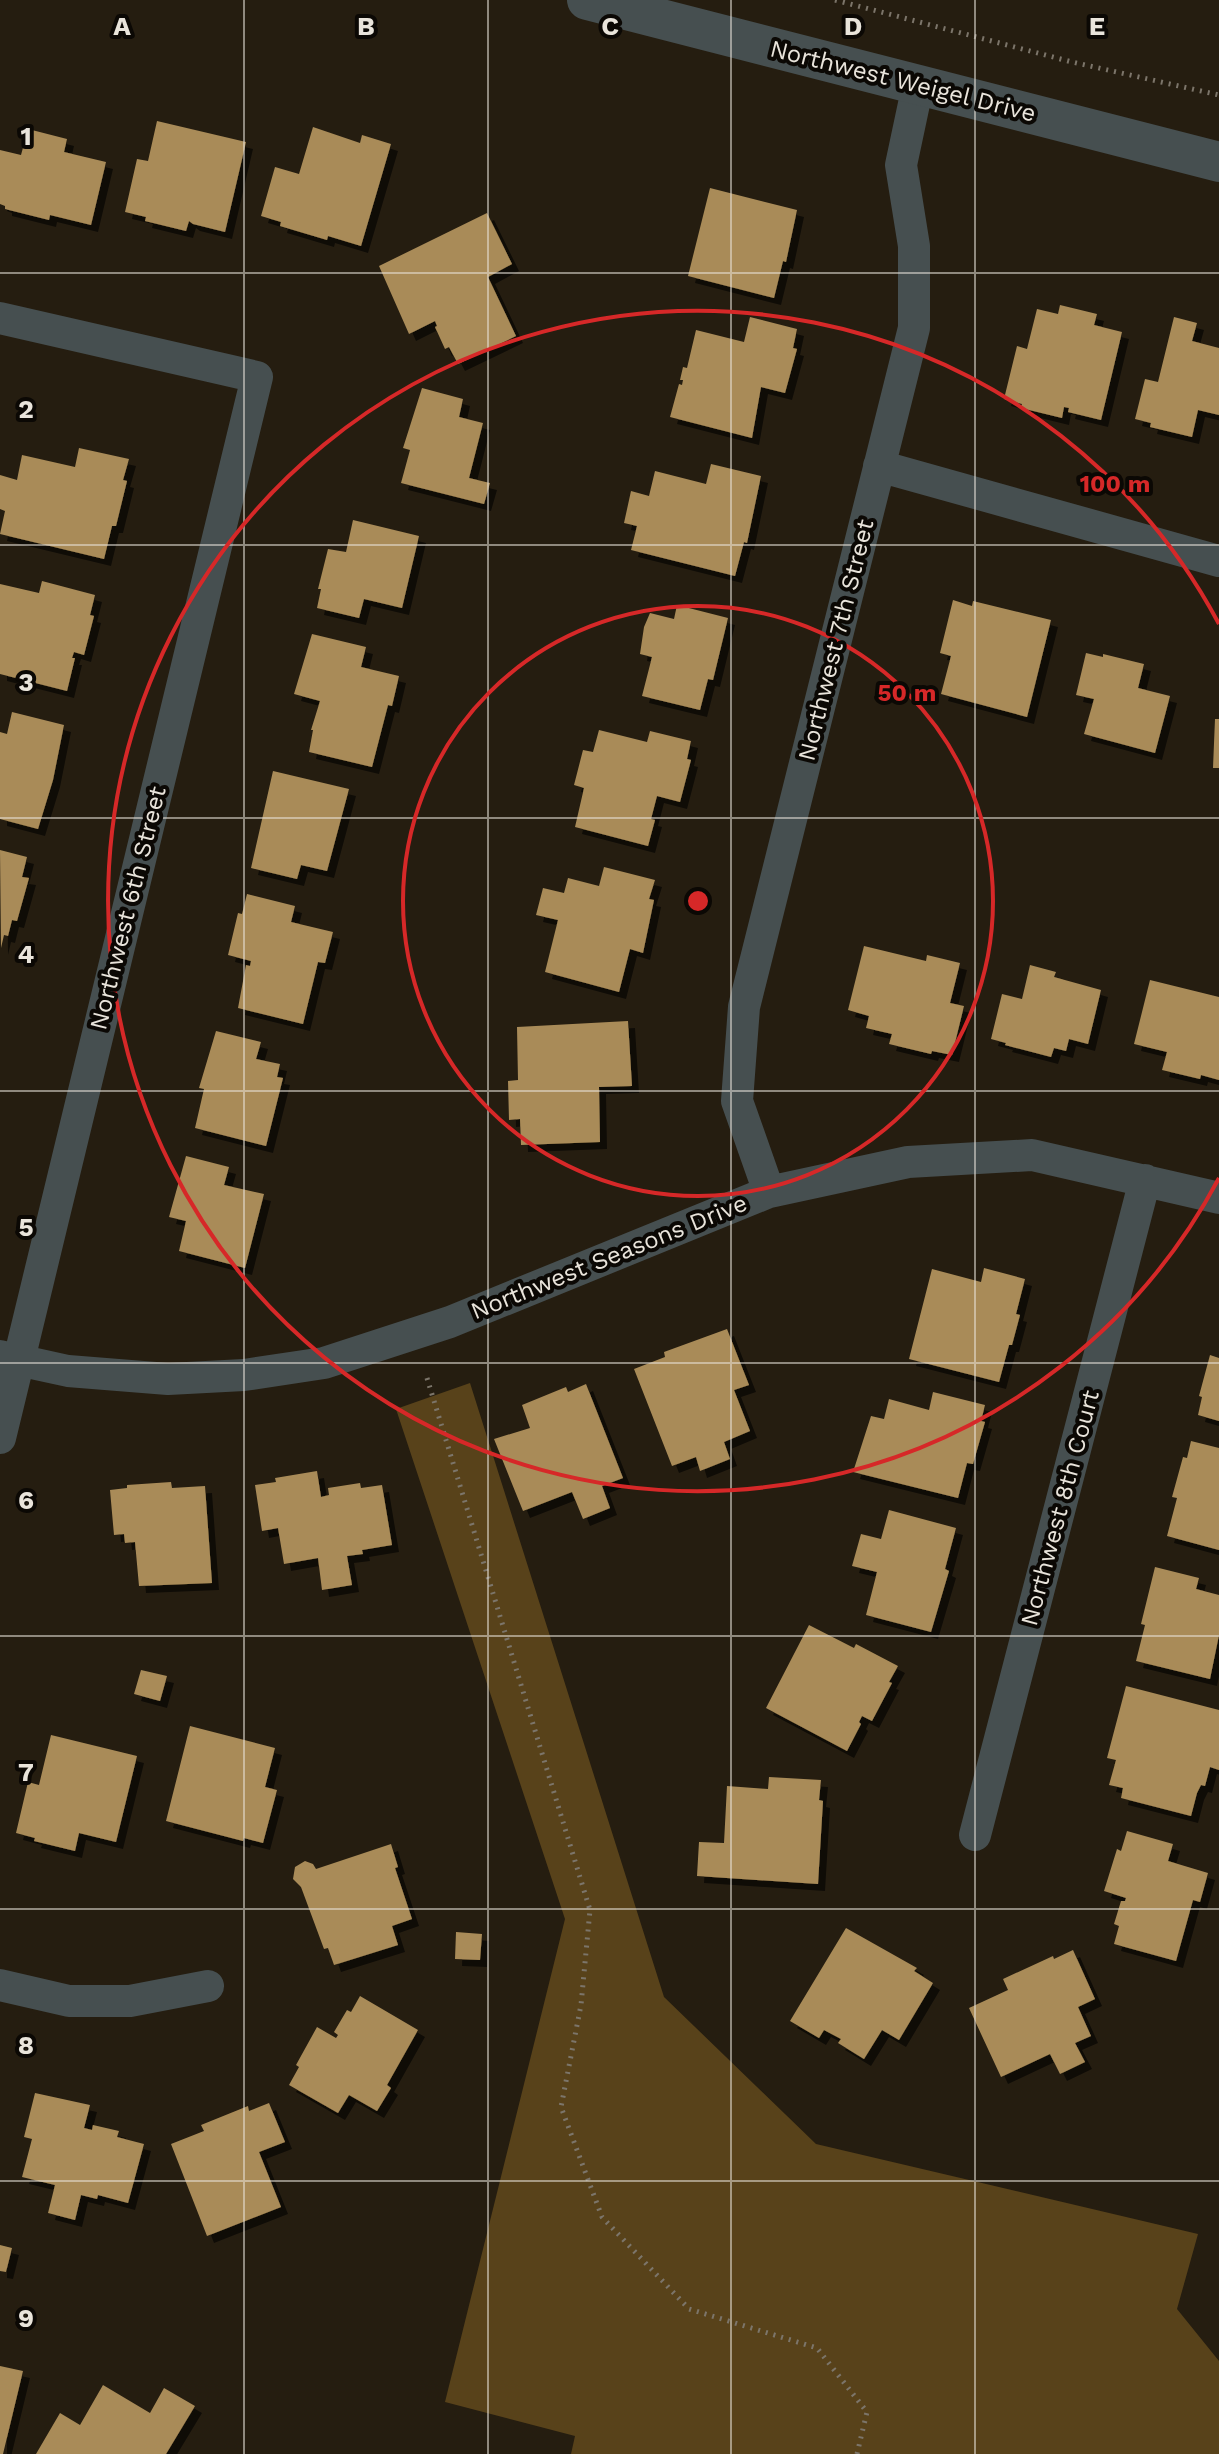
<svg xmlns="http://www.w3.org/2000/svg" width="1219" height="2454" font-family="'Work Sans',sans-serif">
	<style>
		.green { fill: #58421a }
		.building { fill: #a98b58; filter: url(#shadow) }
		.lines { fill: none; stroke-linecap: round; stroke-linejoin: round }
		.path { stroke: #7c756a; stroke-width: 5; stroke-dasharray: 2 6; stroke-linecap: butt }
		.minor { stroke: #464f50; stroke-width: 32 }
		.tertiary { stroke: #464f50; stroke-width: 40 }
		.grid { fill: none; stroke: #e9e4db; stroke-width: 2; stroke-opacity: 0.55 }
		.ring { fill: none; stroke: #d62828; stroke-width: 4 }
		.labels { text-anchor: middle; stroke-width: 8; stroke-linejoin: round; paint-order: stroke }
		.street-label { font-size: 24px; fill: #e9e4db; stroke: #0b0804 }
		.grid-label { font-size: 26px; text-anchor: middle; font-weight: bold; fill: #e9e4db; stroke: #0b0804; stroke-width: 8; stroke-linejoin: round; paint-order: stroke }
		.centre { fill: #d62828; stroke: #0b0804; stroke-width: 4 }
		.ring-label { font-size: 24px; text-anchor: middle; font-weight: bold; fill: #d62828; stroke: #0b0804; stroke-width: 8; stroke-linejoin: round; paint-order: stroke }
	</style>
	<defs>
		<filter id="shadow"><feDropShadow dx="7" dy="7" stdDeviation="0" flood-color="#0009"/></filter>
	</defs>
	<rect width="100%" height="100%" fill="#251d10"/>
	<path class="green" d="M470,1383L664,1997L816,2144L1198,2234L1177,2309L1219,2361V2454H571L575,2436L445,2402L565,1919L396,1409Z"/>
	<path class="building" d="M157,121L246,142L225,232L193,224L189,221L186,231L145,221L146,217L125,212L137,159L148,161Z
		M313,127L360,143L362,135L391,144L361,246L328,236L327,240L280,226L281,222L261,216L275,167L299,174Z
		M28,129L67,139L64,152L106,162L91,225L50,215L49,220L5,209V206L0,204V150L21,155Z
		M710,188L797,210L786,262L783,261L774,298L688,276Z
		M487,213L512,264L488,277L516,336L458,364L449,347L445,349L435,327L437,326L435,321L409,334L379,266Z
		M1060,305L1097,314L1094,325L1122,332L1101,420L1068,412L1069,408L1064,407L1062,418L1021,408L1022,404L1004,399L1017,346L1027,349L1037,309L1058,314Z
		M750,317L797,329L793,348L797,349L785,393L761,387L752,438L670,417L679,384L682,385L683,380H680L683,367L687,368L696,330L744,342Z
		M1174,317L1197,323L1192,341L1219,348V415L1198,410L1192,437L1150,427L1151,423L1135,419L1145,379L1158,382Z
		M422,388L463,399L459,417L483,423L469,478L490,483L484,504L401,483L410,450L403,448Z
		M79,448L129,459L123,480L127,481L116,526H112L104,559L0,534L5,511L0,509V475L17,480L22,455L75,467Z
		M711,464L761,476L747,543L744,542L735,576L631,550L637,526L624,523L631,491L649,496L655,471L706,484Z
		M353,520L419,536L402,608L364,599L359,618L317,608L321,589H318L328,549L346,552Z
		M42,581L95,595L90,615L94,616L84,655L74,652L72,658H75L67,691L0,674V584L39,593Z
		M953,600L972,606L973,601L1051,620L1027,717L941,694L951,656L940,653Z
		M677,605L728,618L713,680L708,679L700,710L642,696L652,657L640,654L644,627L650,613L674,619Z
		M312,634L366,647L361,667L399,676L392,706L388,705L372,767L309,752L313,730H311L320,701L294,694Z
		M1086,653L1103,657V654L1144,664L1138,688L1170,696L1155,753L1084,734L1094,699L1076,695Z
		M12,712L64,725L53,780L38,829L0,819V732L7,734Z
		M1215,719H1219V768H1213Z
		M599,730L647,742L650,731L691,741L687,759L691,760L680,802L657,796L651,819L655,820L648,846L575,827L584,788L574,785L583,750L593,752Z
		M273,771L349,789L327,871L301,865L297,879L251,868Z
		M0,850L27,857L22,877L29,878L17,921L12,920L8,936L4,935L1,948Z
		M604,867L655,880L649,899L654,900L643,953L630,949L619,992L545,972L558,920L536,915L543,888L564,893L568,878L599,886Z
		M247,894L295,906L291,922L333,932L325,963L318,962L303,1024L238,1008L246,965L250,966L251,961L228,955L238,913L242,914Z
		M864,946L926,961L927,955L960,963L950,1003L964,1006L952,1055L932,1051L931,1054L889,1044L892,1034L866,1028L869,1016L848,1010Z
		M1030,965L1056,972L1054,977L1101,990L1088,1044L1069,1039L1066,1051L1054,1048L1051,1057L1005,1045L1006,1043L991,1039L1002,994L1022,999Z
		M1150,980L1219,997V1080L1201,1075L1200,1079L1162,1070L1167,1052L1134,1044Z
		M628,1021L632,1086L599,1087L600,1142L521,1145L520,1119L509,1120L508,1081L518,1080L517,1027Z
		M216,1031L261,1042L256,1059L280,1064L277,1077L283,1078L266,1146L195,1128L204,1089L199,1088Z
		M186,1156L229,1167L224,1185L264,1194L245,1268L179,1251L186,1221L169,1217Z
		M984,1268L1025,1279L1016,1314L1020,1315L1012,1345H1009L999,1382L909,1359L932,1269L981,1282Z
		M727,1329L749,1385L734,1390L750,1431L724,1442L730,1459L700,1471L696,1457L672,1466L634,1369L665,1357L664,1352Z
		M1210,1355L1219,1358V1421L1198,1415L1202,1397L1199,1396Z
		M586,1384L623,1478L602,1486L610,1508L583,1519L572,1492L523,1511L494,1439L530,1428L522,1405L566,1387L568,1392Z
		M933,1392L985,1405L981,1421L985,1422L973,1464L967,1463L958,1498L853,1472L871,1416L884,1419L889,1399L929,1410Z
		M1191,1441L1219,1448V1550L1167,1536L1177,1498L1172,1497L1183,1457L1187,1458Z
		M317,1471L321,1497L329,1495L328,1488L360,1483L361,1488L382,1485L392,1545L362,1550L363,1554L347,1556L352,1585L322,1590L318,1558L284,1564L278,1528L262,1531L255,1485L276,1482L275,1478Z
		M171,1482L172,1488L205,1486L212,1583L139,1586L135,1542L125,1543L124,1534L114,1535L110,1490L127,1488V1485Z
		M889,1510L956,1528L945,1569L949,1571L931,1632L866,1615L877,1572L852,1566L861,1534L881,1539Z
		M1155,1567L1199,1578L1196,1589L1219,1595V1635L1210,1679L1136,1661L1145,1625L1141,1624Z
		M809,1625L854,1648L856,1644L898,1666L889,1682L892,1683L872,1721L862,1716L859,1722L861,1724L847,1751L766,1708Z
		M141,1670L167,1676L160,1701L134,1694Z
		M1126,1686L1219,1710V1770L1210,1767L1205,1786L1201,1785L1197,1793L1191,1816L1121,1798L1123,1788L1109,1785L1116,1760L1107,1758Z
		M190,1726L275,1748L265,1787L277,1790L263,1843L244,1838L243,1841L166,1821Z
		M51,1735L137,1756L116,1842L79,1833L75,1851L34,1841L35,1838L16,1833L28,1782L39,1785Z
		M769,1777L821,1780L819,1800L823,1801L818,1884L697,1876L699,1842L724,1843L727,1786L768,1789Z
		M1127,1831L1173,1844L1168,1861L1208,1873L1200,1902L1193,1900L1176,1961L1114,1944L1119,1926L1114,1924L1121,1901H1125L1126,1898L1104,1891L1117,1849L1121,1851Z
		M391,1844L398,1867L395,1868L412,1919L392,1926L398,1945L334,1965L328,1948L324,1949L301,1887L293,1879L295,1867L305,1861L313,1864L316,1869Z
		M846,1928L917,1968L914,1971L933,1983L899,2040L882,2030L864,2059L838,2043L841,2039L824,2030L819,2038L790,2021Z
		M456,1932L482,1934L480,1960L455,1959Z
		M1073,1950L1095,1999L1078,2007L1091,2036L1075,2043L1085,2062L1060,2074L1050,2054L1001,2077L969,2008L1008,1990L1003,1979L1053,1956L1054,1959Z
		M360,1996L418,2030L387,2085L391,2088L377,2111L349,2095L338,2113L289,2085L299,2067L296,2065L317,2027L336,2038L338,2035L334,2032L347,2010L351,2012Z
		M35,2093L90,2105L84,2128L92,2130L93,2125L119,2131L117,2137L144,2144L128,2203L98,2195L97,2199L81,2195L75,2220L48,2213L55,2185L22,2177L32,2139L24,2137Z
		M269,2103L285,2142L259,2152L281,2207L207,2236L171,2144L204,2131L201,2125L248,2106L249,2111Z
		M0,2245L12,2248L6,2272L0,2271Z
		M0,2366L23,2371L3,2454H0Z
		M103,2385L150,2413L164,2388L195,2406L166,2454H36L60,2413L80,2425Z"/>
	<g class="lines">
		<path class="path" d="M835,0L1072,62L1219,95
			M427,1378L590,1910L581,2005L561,2107L602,2217L689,2309L817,2348L867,2412L857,2454"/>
		<path class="minor" d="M0,318L257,377L0,1438
			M879,466L1219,561
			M769,1192L737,1101L744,1007L914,328V246L901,165L918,85
			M0,1356L68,1371L168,1379L244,1375L324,1363L450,1322L769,1192L908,1162L1032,1155L1219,1198
			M975,1835L1145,1180
			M0,1985L69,2001H130L208,1986"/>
		<path class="tertiary" d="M587,0L1219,162"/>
	</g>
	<path class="grid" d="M244,0V2454M488,0V2454M731,0V2454M975,0V2454M0,273H1219M0,545H1219M0,818H1219M0,1091H1219M0,1363H1219M0,1636H1219M0,1909H1219M0,2181H1219"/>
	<g class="ring">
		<circle cx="698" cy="901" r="295"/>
		<path d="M1219 1178A590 590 0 1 1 1219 624"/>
	</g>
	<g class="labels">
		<g class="street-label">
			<text transform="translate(903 81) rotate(14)" y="8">Northwest Weigel Drive</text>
			<text transform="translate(836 640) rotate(-76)" y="8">Northwest 7th Street</text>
			<text transform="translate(128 908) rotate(-76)" y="8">Northwest 6th Street</text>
			<text transform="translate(609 1257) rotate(-22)" y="8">Northwest Seasons Drive</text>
			<text transform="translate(1060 1508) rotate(-75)" y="8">Northwest 8th Court</text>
		</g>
	</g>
	<g class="grid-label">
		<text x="122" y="35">A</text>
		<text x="366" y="35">B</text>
		<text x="610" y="35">C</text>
		<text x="853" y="35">D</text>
		<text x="1097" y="35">E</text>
		<text x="26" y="145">1</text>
		<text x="26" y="418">2</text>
		<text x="26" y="691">3</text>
		<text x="26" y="963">4</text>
		<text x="26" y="1236">5</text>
		<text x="26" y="1509">6</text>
		<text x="26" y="1781">7</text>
		<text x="26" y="2054">8</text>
		<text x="26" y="2327">9</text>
	</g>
	<circle cx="698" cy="901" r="12" class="centre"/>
	<g class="ring-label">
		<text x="1115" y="492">100 m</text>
		<text x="907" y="701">50 m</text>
	</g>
</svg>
